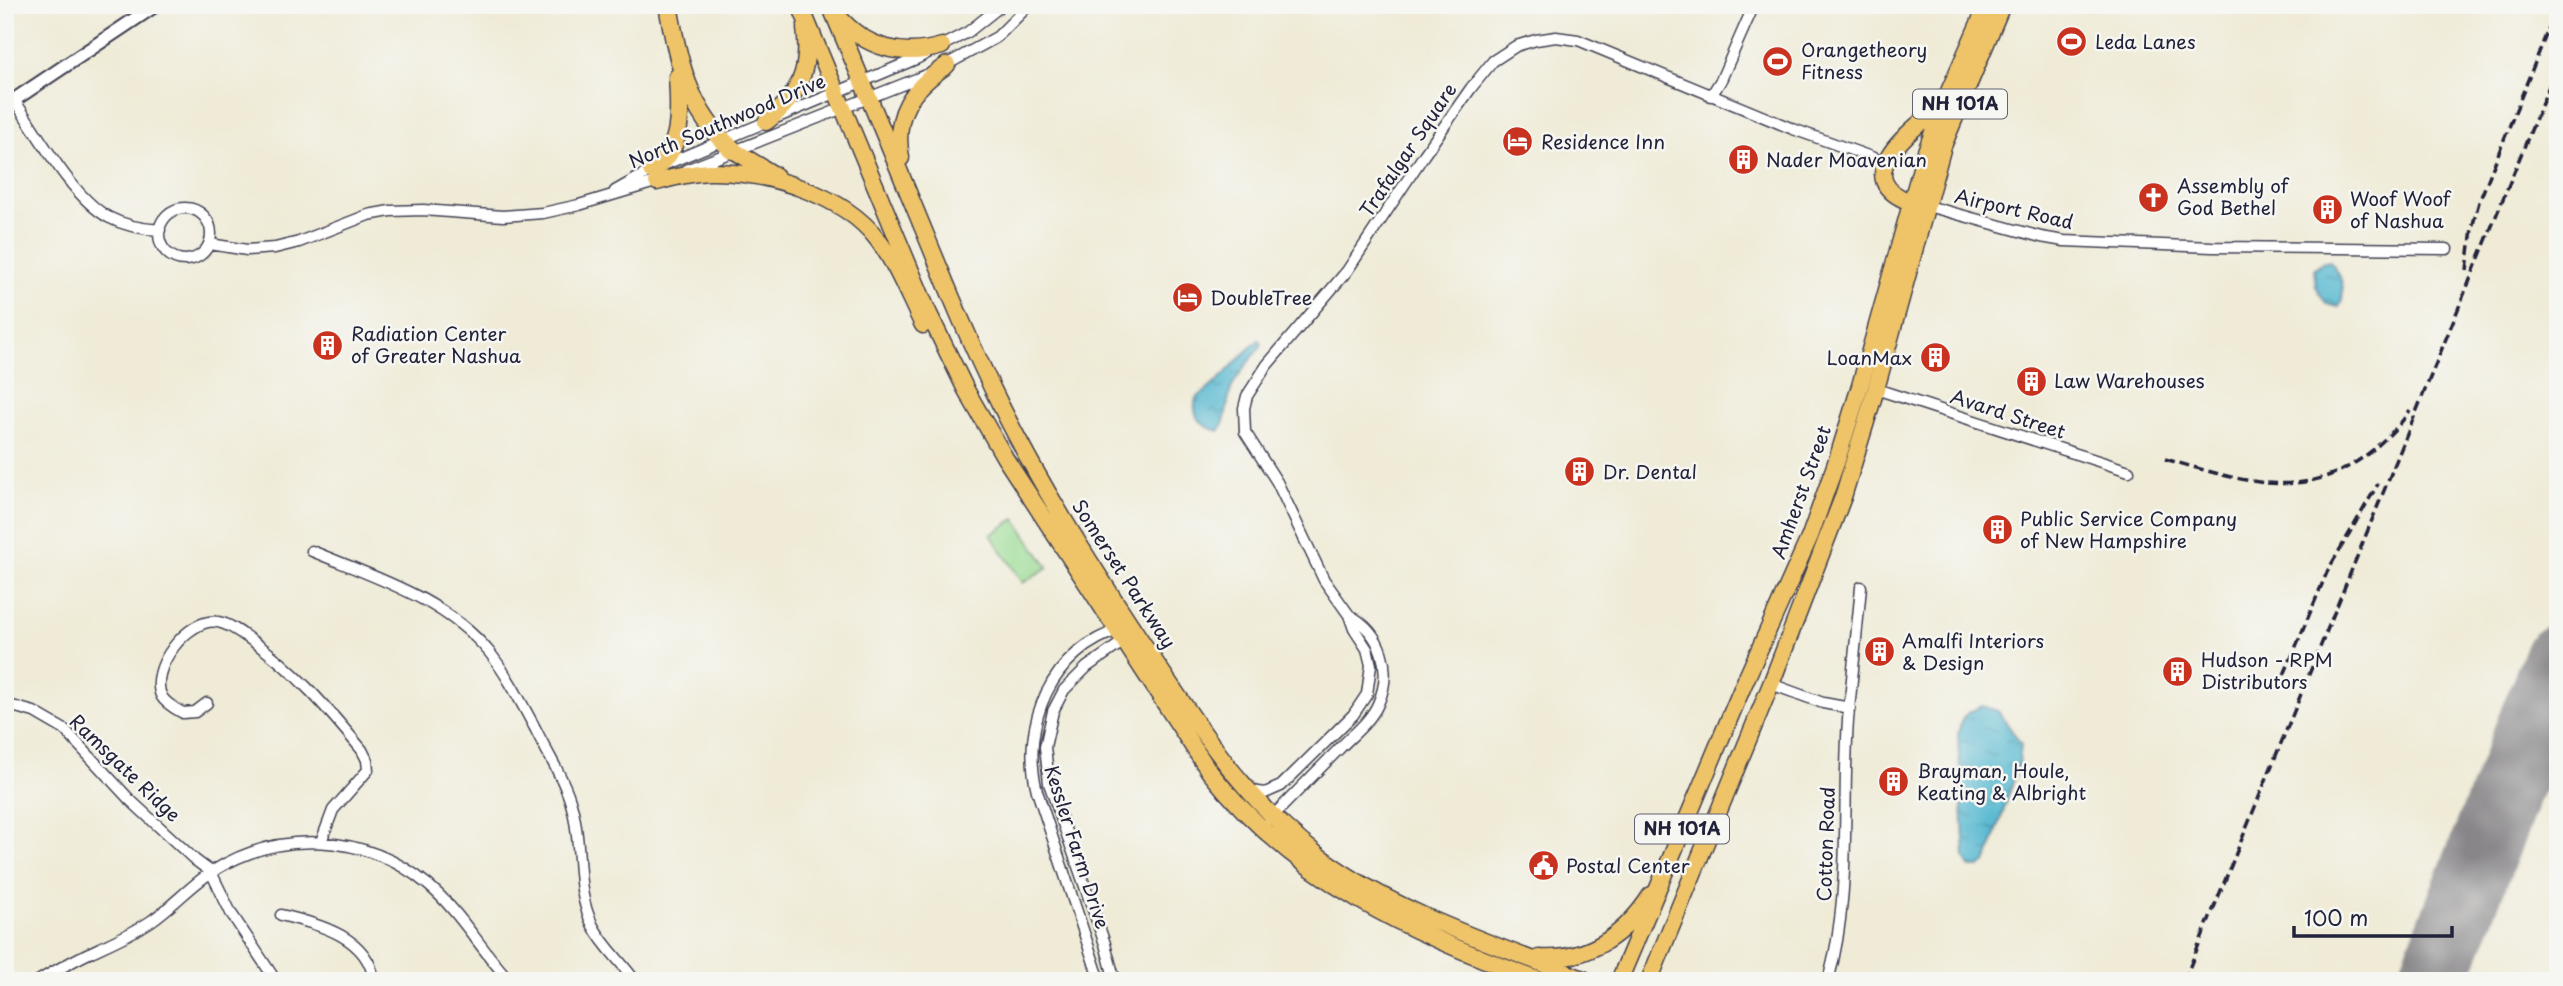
<svg xmlns="http://www.w3.org/2000/svg" width="2563" height="986" font-family="'Playpen Sans',sans-serif">
	<style>
		.pitch { fill: #99db92; stroke: #5e7e66; stroke-width: 2 }
		.water { fill: url(#water-ripples); stroke: #3a6c86; stroke-width: 2 }
		.lines { fill: none; stroke-linecap: round; stroke-linejoin: round }
		.taxiway { stroke: #888689; stroke-width: 28 }
		.runway { stroke: #888689; stroke-width: 70 }
		.minor-casing { stroke: #414052; stroke-width: 13 }
		.tertiary-casing { stroke: #414052; stroke-width: 16 }
		.primary-casing { stroke: #414052; stroke-width: 19 }
		.trunk-casing { stroke: #414052; stroke-width: 19 }
		.motorway-casing { stroke: #414052; stroke-width: 21 }
		.minor { stroke: #fff; stroke-width: 10 }
		.tertiary { stroke: #fff; stroke-width: 12 }
		.primary { stroke: #efc469; stroke-width: 16 }
		.trunk { stroke: #efc469; stroke-width: 16 }
		.motorway { stroke: #efc469; stroke-width: 18 }
		.rail { stroke: #22223b; stroke-width: 3.5; stroke-dasharray: 10 5; stroke-linecap: butt }
		.labels { text-anchor: middle; stroke-width: 5; stroke-linejoin: round; paint-order: stroke }
		.shield { fill: #f6f6f2; stroke: #626272; stroke-width: 2 }
		.shield-label { font-size: 18px; font-weight: bold; fill: #22223b }
		.poi-label { font-size: 19px; fill: #22223b; stroke: #f6f6f2; text-anchor: start }
		.street-label { font-size: 19px; fill: #22223b; stroke: #f6f6f2 }
	</style>
	<defs>
		<pattern id="water-ripples" width="26" height="14" patternUnits="userSpaceOnUse" patternTransform="scale(1.75)"><rect width="26" height="14" fill="#52b7d0"/><path d="M2 4q2-2 4 0t4 0M15 11q2-2 4 0t4 0" fill="none" stroke="#4494aa"/></pattern>
	</defs>
	<rect width="100%" height="100%" fill="#f6f6f2"/>
	<filter id="ink" filterUnits="userSpaceOnUse"><feTurbulence type="fractalNoise" baseFrequency=".0143" numOctaves="2"/><feDisplacementMap in="SourceGraphic" scale="14" xChannelSelector="R" yChannelSelector="G"/><feConvolveMatrix kernelMatrix="1 2 1 2 8 2 1 2 1" color-interpolation-filters="sRGB"/></filter>
	<filter id="wash" filterUnits="userSpaceOnUse"><feTurbulence type="fractalNoise" baseFrequency=".00686" numOctaves="4" result="noise"/><feDisplacementMap in="SourceGraphic" scale="28" xChannelSelector="R" yChannelSelector="G"/><feGaussianBlur stdDeviation="1.57" result="paint"/><feColorMatrix in="noise" values="0 0 0 0 0 0 0 0 0 0 0 0 0 0 0 0 0 1.4 0 .05"/><feComposite in="paint" operator="in"/></filter>
	<g filter="url(#wash)">
		<rect width="100%" height="100%" fill="#efebd7"/>
		<path class="pitch" d="M1015,519L1048,567L1023,583L991,535Z"/>
		<path class="water" d="M2330,261C2342,276 2347,290 2339,307L2326,304L2316,286L2314,269L2321,263Z
			M1259,340L1262,344C1253,358 1239,371 1232,387C1226,400 1228,420 1219,431C1202,427 1191,417 1196,398C1221,383 1236,358 1259,340Z
			M1982,706L1998,711L2021,744L2019,763L1987,861L1979,867H1970L1965,858L1958,736C1961,716 1963,714 1982,706Z"/>
		<g class="lines">
			<path class="taxiway" d="M2453,928C2449,947 2443,966 2460,981"/>
			<path class="runway" d="M2432,981L2558,659"/>
		</g>
	</g>
	<g filter="url(#ink)">
		<g class="lines">
			<defs>
				<path id="minor" d="M942,67L997,37L1029,5
					M1711,96L1721,80L1754,5
					M14,100C39,135 71,196 108,217C123,225 143,229 160,230
					M686,170L929,74
					M615,191L652,170L916,59L968,32L1002,5
					M1924,205L2041,237L2064,241L2212,247L2447,249
					M159 234a26 26 0 1 1 52 0a26 26 0 1 1-52 0Z
					M210,244L247,250L275,248L299,242L368,215L390,211L423,210L503,216L543,213L579,205L662,180
					M1876,389L2129,471
					M312,551C374,577 446,599 490,653C508,676 522,704 536,730C548,755 565,780 572,807C583,846 574,888 593,926C604,947 622,962 635,981
					M1771,684L1823,703L1850,708
					M207,703L195,712L183,713C176,709 166,704 162,697C147,670 189,616 218,622C230,624 241,633 251,640C294,669 329,710 362,750L367,760L368,770L333,810L321,842
					M5,704L34,712L65,730L129,799L195,860L211,872L231,913L276,981
					M1250,791L1265,793L1281,786L1353,715L1367,694L1371,665L1367,649L1354,629L1349,615L1324,580L1277,482L1245,432L1244,408L1247,396L1267,365L1347,271L1424,155L1471,88L1493,61L1516,46L1536,40L1556,37L1578,40L1793,129L1885,162
					M1270,819C1293,796 1316,772 1339,749C1352,735 1370,722 1378,704C1393,669 1382,633 1349,615
					M281,915C317,924 369,936 374,981
					M38,981C55,971 72,961 89,953C110,943 132,934 151,921C173,906 191,885 213,871C280,829 365,833 427,884C459,910 481,950 510,981
					M1100,981L1037,791C1020,725 1051,649 1122,629
					M1115,981L1105,944L1049,783L1045,747L1053,711L1064,690L1087,667L1127,639
					M1828,981C1852,896 1842,807 1848,720C1852,676 1857,632 1861,587"/>
				<path id="tertiary" d="M5,106L156,5"/>
				<path id="primary" d="M800,5L928,312L966,390L1005,458L1209,771C1296,881 1413,935 1541,981
					M830,5C863,83 895,160 927,238C950,294 973,350 1000,404C1044,493 1098,576 1153,659C1205,736 1243,798 1319,856C1393,912 1501,947 1588,981
					M838,16C865,48 902,58 942,46
					M766,122C799,96 811,70 805,28
					M733,150L776,176
					M901,158C893,114 911,89 947,65
					M657,182C674,177 691,173 709,172C765,171 844,194 878,240C897,265 909,297 923,325
					M1539,958C1588,961 1625,935 1651,895"/>
				<path id="trunk" d="M1910,202C1845,177 1915,128 1941,105
					M1619,981L1743,686L1810,536L1837,460L1860,386L1925,154L1943,105L1987,5
					M1649,981L1771,684L1843,497L1876,389L1943,146L2002,5"/>
				<path id="motorway" d="M668,5C678,61 688,112 733,150
					M652,170C684,149 680,111 678,77"/>
			</defs>
			<use href="#minor" class="minor-casing"/>
			<use href="#tertiary" class="tertiary-casing"/>
			<use href="#primary" class="primary-casing"/>
			<use href="#trunk" class="trunk-casing"/>
			<use href="#motorway" class="motorway-casing"/>
			<use href="#minor" class="minor"/>
			<use href="#tertiary" class="tertiary"/>
			<use href="#primary" class="primary"/>
			<use href="#trunk" class="trunk"/>
			<use href="#motorway" class="motorway"/>
			<path class="rail" d="M2467,270L2472,228L2479,202L2558,5
				M2165,459C2241,480 2305,506 2374,449C2387,437 2401,425 2410,410
				M2284,675L2328,570L2378,484
				M2184,981L2558,64"/>
		</g>
	</g>
	<defs>
		<symbol id="stadium-disc" viewBox="-11 -11 22 22"><circle r="9.5" fill="#c8321e" stroke="#f6f6f2"/><path d="M0-5a6.5 5 0 1 0 0 10a6.5 5 0 1 0 0-10ZM-3.5-1.8h7v3.6h-7Z" fill="#fff"/></symbol>
		<symbol id="hotel-disc" viewBox="-11 -11 22 22"><circle r="9.5" fill="#c8321e" stroke="#f6f6f2"/><path d="M-6-4.5h1.5V1H6V5H4.5V3h-9V5H-6ZM-4 0a1.8 1.8 0 1 1 3.6 0ZM.5 0V-2.5h3Q6-2.5 6 0Z" fill="#fff"/></symbol>
		<symbol id="building-disc" viewBox="-11 -11 22 22"><circle r="9.5" fill="#c8321e" stroke="#f6f6f2"/><path d="M-4-6H4V6H1V3H-1V6H-4ZM-2.5-4.3h1.7v1.8h-1.7ZM.8-4.3h1.7v1.8H.8ZM-2.5-1h1.7V.8h-1.7ZM.8-1h1.7V.8H.8Z" fill="#fff"/></symbol>
		<symbol id="church-disc" viewBox="-11 -11 22 22"><circle r="9.5" fill="#c8321e" stroke="#f6f6f2"/><path d="M-1.2-6h2.4v3.5h3.3v2.4h-3.3V6h-2.4V-.1h-3.3v-2.4h3.3Z" fill="#fff"/></symbol>
		<symbol id="civic-disc" viewBox="-11 -11 22 22"><circle r="9.5" fill="#c8321e" stroke="#f6f6f2"/><path d="M-.6-6.5H3V-4.5H.6V-3L4-1V1h2V6H-6V1h2V-1L-.6-3ZM-1.2 2.5V6h2.4V2.5Z" fill="#fff"/></symbol>
	</defs>
	<g fill-rule="evenodd">
		<use href="#stadium-disc" x="2054" y="24" width="35" height="35"/>
		<use href="#stadium-disc" x="1760" y="44" width="35" height="35"/>
		<use href="#hotel-disc" x="1500" y="124" width="35" height="35"/>
		<use href="#building-disc" x="1726" y="142" width="35" height="35"/>
		<use href="#church-disc" x="2136" y="180" width="35" height="35"/>
		<use href="#building-disc" x="2310" y="192" width="35" height="35"/>
		<use href="#hotel-disc" x="1170" y="280" width="35" height="35"/>
		<use href="#building-disc" x="310" y="328" width="35" height="35"/>
		<use href="#building-disc" x="1918" y="340" width="35" height="35"/>
		<use href="#building-disc" x="2014" y="364" width="35" height="35"/>
		<use href="#building-disc" x="1562" y="454" width="35" height="35"/>
		<use href="#building-disc" x="1980" y="512" width="35" height="35"/>
		<use href="#building-disc" x="1862" y="634" width="35" height="35"/>
		<use href="#building-disc" x="2160" y="654" width="35" height="35"/>
		<use href="#building-disc" x="1876" y="764" width="35" height="35"/>
		<use href="#civic-disc" x="1526" y="848" width="35" height="35"/>
	</g>
	<g class="labels">
		<g class="shield">
			<rect x="1913" y="89.5" width="94" height="29" rx="5"/>
			<rect x="1635" y="814.5" width="94" height="29" rx="5"/>
		</g>
		<g class="shield-label">
			<text x="1960" y="110">NH 101A</text>
			<text x="1682" y="835">NH 101A</text>
		</g>
		<g class="poi-label">
			<text x="2095" y="49">Leda Lanes</text>
			<text x="1801" y="57">Orangetheory<tspan x="1801" dy="22">Fitness</tspan></text>
			<text x="1541" y="149">Residence Inn</text>
			<text x="1766" y="167">Nader Moavenian</text>
			<text x="2177" y="193">Assembly of<tspan x="2177" dy="22">God Bethel</tspan></text>
			<text x="2350" y="206">Woof Woof<tspan x="2350" dy="22">of Nashua</tspan></text>
			<text x="1210" y="305">DoubleTree</text>
			<text x="351" y="341">Radiation Center<tspan x="351" dy="22">of Greater Nashua</tspan></text>
			<text x="1912" y="365" text-anchor="end">LoanMax</text>
			<text x="2054" y="388">Law Warehouses</text>
			<text x="1603" y="479">Dr. Dental</text>
			<text x="2020" y="526">Public Service Company<tspan x="2020" dy="22">of New Hampshire</tspan></text>
			<text x="1902" y="648">Amalfi Interiors<tspan x="1902" dy="22">&amp; Design</tspan></text>
			<text x="2201" y="667">Hudson - RPM<tspan x="2201" dy="22">Distributors</tspan></text>
			<text x="1917" y="778">Brayman, Houle,<tspan x="1917" dy="22">Keating &amp; Albright</tspan></text>
			<text x="1566" y="873">Postal Center</text>
		</g>
		<g class="street-label">
			<text transform="translate(727 121) rotate(-23)" y="7">North Southwood Drive</text>
			<text transform="translate(1408 150) rotate(-56)" y="7">Trafalgar Square</text>
			<text transform="translate(2014 209) rotate(13)" y="7">Airport Road</text>
			<text transform="translate(2008 414) rotate(18)" y="7">Avard Street</text>
			<text transform="translate(1801 492) rotate(-70)" y="7">Amherst Street</text>
			<text transform="translate(1124 574) rotate(57)" y="7">Somerset Parkway</text>
			<text transform="translate(125 768) rotate(44)" y="7">Ramsgate Ridge</text>
			<text transform="translate(1826 844) rotate(-88)" y="7">Cotton Road</text>
			<text transform="translate(1077 847) rotate(72)" y="7">Kessler Farm Drive</text>
		</g>
	</g>
	<rect width="2563" height="986" fill="none" stroke="#f6f6f2" stroke-width="28"/>
	<path d="M2294 926v10h158v-10" fill="none" stroke="#22223b" stroke-width="3.5"/>
	<text x="2304" y="926" font-size="21" fill="#22223b" stroke="#f6f6f2" stroke-width="5" paint-order="stroke">100 m</text>
</svg>
